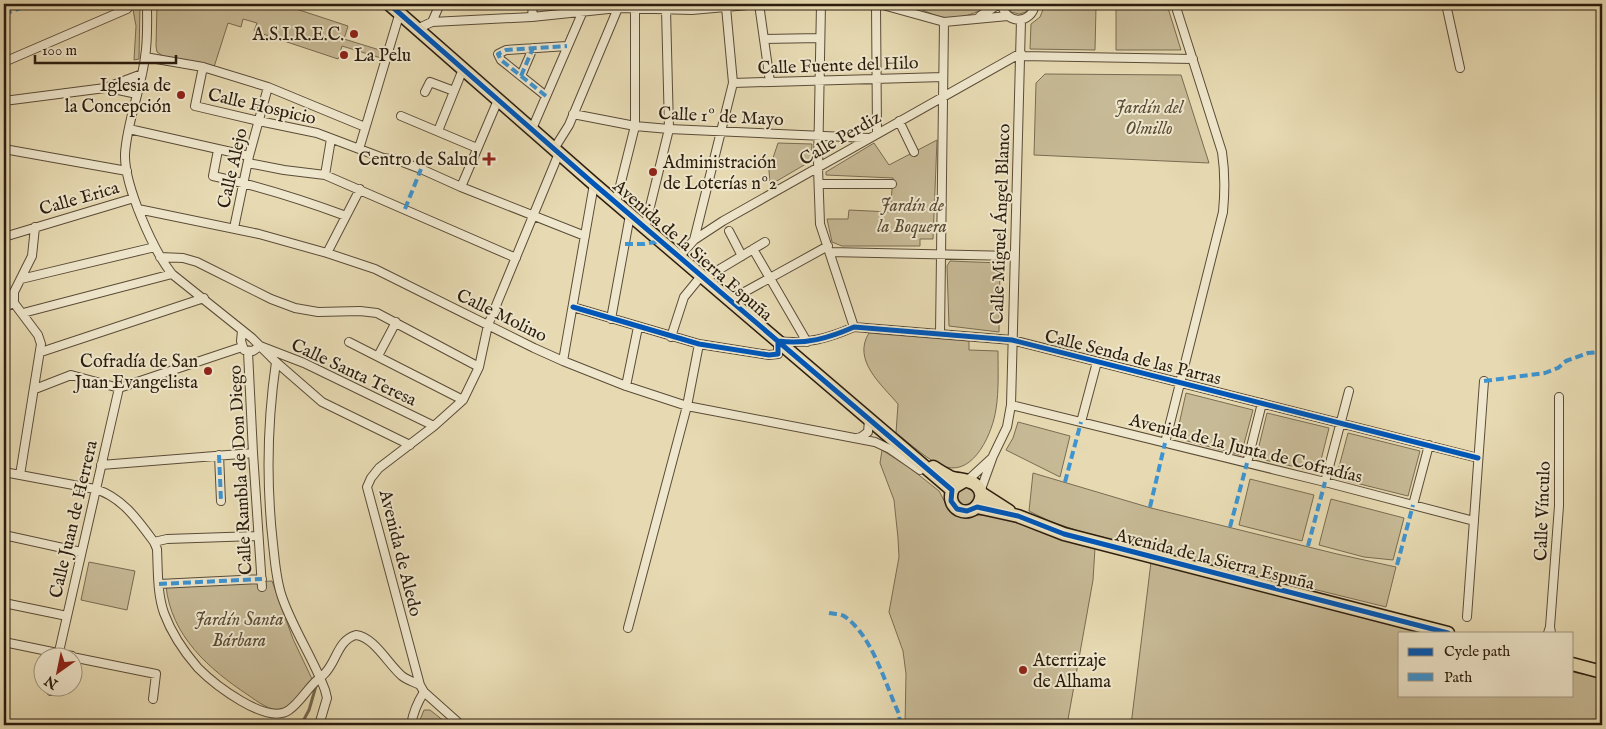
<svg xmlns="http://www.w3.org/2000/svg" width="1606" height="729" font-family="'IM FELL English',serif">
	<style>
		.green { fill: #c7ba96; stroke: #796c52 }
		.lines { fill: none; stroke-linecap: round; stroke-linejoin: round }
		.stream { stroke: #75684f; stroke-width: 3 }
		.street-casing { stroke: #5a4c37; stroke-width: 10 }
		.primary-casing { stroke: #2b1d0e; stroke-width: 15 }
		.street { stroke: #efe7cd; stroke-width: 8 }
		.primary { stroke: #e7dab2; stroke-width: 12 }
		.quiet { stroke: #3c94d2; stroke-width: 4; stroke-dasharray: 8 4; stroke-linecap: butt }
		.cycleway-casing { stroke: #efe7cd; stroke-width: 8 }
		.cycleway { stroke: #0057b8; stroke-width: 5 }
		.poi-dot { fill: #8f2418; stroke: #efe7cd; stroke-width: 2 }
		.labels { text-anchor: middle; stroke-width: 4; stroke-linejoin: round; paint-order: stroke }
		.poi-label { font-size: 18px; fill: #2b1d0e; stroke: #efe7cd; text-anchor: end }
		.street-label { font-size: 18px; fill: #2b1d0e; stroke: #efe7cd }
		.park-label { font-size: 18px; font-style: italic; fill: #5a4c37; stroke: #efe7cd }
	</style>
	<rect width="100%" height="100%" fill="#e7dab2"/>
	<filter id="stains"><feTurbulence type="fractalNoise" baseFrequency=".004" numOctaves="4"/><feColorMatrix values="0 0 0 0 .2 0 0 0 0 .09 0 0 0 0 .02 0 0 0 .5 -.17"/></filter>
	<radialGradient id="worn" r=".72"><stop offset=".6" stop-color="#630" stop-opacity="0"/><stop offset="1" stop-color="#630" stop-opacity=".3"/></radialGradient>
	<path class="green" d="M132,4H140L139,59L134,60L136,26Z
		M157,4H250L263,8L265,4H281L348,26L344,39L383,51L381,58L342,46L338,59L254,31L257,23L243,19L241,27L228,23L214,67L163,56L157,52L156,46Z
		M915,4H990C978,14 957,20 941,17C932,15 924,10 915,7Z
		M1007,4H1030V5L1026,12L1019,14L1011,12Z
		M1044,7H1096L1095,50L1030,49L1031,24L1040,17Z
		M1116,8H1168L1181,50H1116Z
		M1045,74L1181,75L1209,163L1034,155L1036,83Z
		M937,140L933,239H920V246H842L832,242L827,219H848L849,210L890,212L893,178L826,175V172L874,143L889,165Z
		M778,143L812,144L811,161L770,185L769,170Z
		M950,261L1000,263L999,332L949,326L947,266Z
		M869,333L969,341V350L998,351C998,370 999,390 996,409C993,431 975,475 946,467C930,463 910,443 896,433L898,404C881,384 852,360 869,333Z
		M1186,393L1253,410L1241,455L1176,438Z
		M1267,413L1329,428L1318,472L1256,458Z
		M1018,422L1070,436L1060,477L1006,450L1013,438Z
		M1348,433L1420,451L1408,496L1336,478Z
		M882,450L910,468L939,491L949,510L954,513L967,517L980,515L998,517L1095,548L1093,580L1067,725H905L906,674L903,651L889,612L899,557L898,538L894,500L880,463Z
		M1033,473L1151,508L1337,554L1396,567L1386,607L1082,532L1049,521L1029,511Z
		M1250,479L1314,495L1302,541L1239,525Z
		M965,485L974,489L976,500L968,507L958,503L955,494Z
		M1331,499L1404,518L1393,560L1364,557L1319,545Z
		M89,562L135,571L127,610L81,600Z
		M1151,562L1426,633H1400V695H1572V672L1602,678V725H1131Z
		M272,581L293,639L312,679C305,688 294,706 282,709C270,712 257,701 248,695C209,669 171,636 166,586Z
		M424,710H430L449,725H418Z"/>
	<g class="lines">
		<path class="stream" d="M301,725L309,710L316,686"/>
		<defs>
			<path id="street" d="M147,4C147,21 148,40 145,57C141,90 127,121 125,154C124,185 153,250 172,274L252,338L276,362L322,402L410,445
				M821,4L818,168L820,224L854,327
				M876,4L877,133
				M879,4L944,22L1008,16
				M1002,4C1005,25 1032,25 1035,4
				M1446,4L1460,68
				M980,16L999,4
				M532,17L533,4
				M432,22L532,17L618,8L692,10L759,4L770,82
				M419,28L432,22L440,4
				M764,39L820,38
				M1021,56L1193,59
				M145,57L203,67L268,87L365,127
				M4,62L127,9L131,4
				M203,67L195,106L259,121L317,133L383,158L397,160L421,169L461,187L585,236
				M521,76L533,48
				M733,83L943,77
				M109,88L137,94
				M425,92L430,82L454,91
				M546,96L501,60L498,54L506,50L567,46
				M4,101L105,88L142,74
				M573,114L635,126L669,129L869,138
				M401,116L477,148
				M899,121L914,152
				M129,129L249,156
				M532,129L583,11
				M438,131L463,69
				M4,149L127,171
				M359,149L400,12
				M554,149L569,125L618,8
				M218,150L213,176C259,186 303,200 346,216
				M248,163L284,170L325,175L516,258
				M325,175L331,139
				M819,184H892
				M461,187L498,100
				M616,202L635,126V8
				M138,209L259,234L327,253L375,269L534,348L563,361L626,386L687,406L875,442L890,449L920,470
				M645,227L669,129L666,9
				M234,228L249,156L268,87
				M729,231L742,256
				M4,237L134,198
				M694,240L733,83L726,7
				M753,249L807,342
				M830,252L1014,256
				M327,253L360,189
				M680,256L694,240L723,221L1021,53
				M160,257L183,258L197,262L271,299L295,308L318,312L360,311L377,313L479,367
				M705,278L765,242
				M21,279L155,247
				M730,300L828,246
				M4,307L14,303
				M573,307L699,344L769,355L778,354V341C805,345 829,338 854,327L1012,340L1478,458
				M23,313L172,274
				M611,319L630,215
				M242,331L241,341L244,350L253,351L260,346L304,363L434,426
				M940,333L944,22
				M671,337L684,297L702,275
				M349,342L463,400
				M41,352L204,298
				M248,352L253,453L262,587
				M378,356L396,322
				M563,361L594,184
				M276,362C267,424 266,482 273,544C275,562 276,580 282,597C293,629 313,658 325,690L327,698L319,725
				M626,386L638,327
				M119,388L242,347
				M35,389L71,375L119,388
				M1011,405L1325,482L1474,521
				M1081,422L1097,362
				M857,438L861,437L868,432L869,420
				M1165,443L1223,212C1225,191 1225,172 1222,152L1175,4
				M219,455L221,501
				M1247,463L1262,403
				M101,465L253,453
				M4,472L95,489C122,497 138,520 154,542L157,549C158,570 157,593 164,613C171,632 185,653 198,668C214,684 267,726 289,710C299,703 306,691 315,682C318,679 323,676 326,672C337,660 338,640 356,635C374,637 388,664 402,676C407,680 414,682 420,685
				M20,475L41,344L38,335L14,303V292L32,256L35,227
				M967,481L992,458
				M1325,482L1349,391
				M980,492L993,456L1007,427L1011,405L1021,20
				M1413,505L1429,445
				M4,535L81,552
				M154,542L167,539L258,536
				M159,584L262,579
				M4,603L67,616
				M1467,617L1484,381
				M1550,627L1559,506V397
				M628,628L687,406L699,344
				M1548,633L1550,627L1551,633
				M4,642L72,656
				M58,656L119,388
				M72,657L156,674L153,699
				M51,691L52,686
				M411,725C413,713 417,703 424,692
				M461,725L424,692L420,685L367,487L371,478L379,468L434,426L463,400L479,367L488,325L559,153"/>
			<path id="primary" d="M389,4L594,184L952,490
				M933,467C938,470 944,474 950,477C958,480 969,479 976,485C989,496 975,517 959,510C950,505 949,495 954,487L964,481
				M981,493L1009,511
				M977,507L1018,516L1064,534L1448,633
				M1572,664L1602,672"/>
		</defs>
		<use href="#street" class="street-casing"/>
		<use href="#primary" class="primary-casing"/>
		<use href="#street" class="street"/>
		<use href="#primary" class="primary"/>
		<path class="quiet" d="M130,7L147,8
			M622,7V4
			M4,14L32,4
			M521,76L533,48
			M546,96L501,60L498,54L506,50L567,46
			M405,209L421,169
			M625,244H644L661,241
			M1484,381L1545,373L1558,368L1566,361L1588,353L1602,352
			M219,455L221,501
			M1065,482L1081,422
			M1150,507L1165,443
			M1230,527L1247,463
			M1308,546L1325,482
			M1397,565L1413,505
			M159,584L262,579
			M829,613C834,614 840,614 844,616C873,636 885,684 899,714L900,725"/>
		<defs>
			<path id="cycleway" d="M389,4L594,184L952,490L951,501L957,509L967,511L977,507L1018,516L1064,534L1448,633
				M573,307L699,344L769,355L778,354V341C805,345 829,338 854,327L1012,340L1478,458"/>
		</defs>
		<use href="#cycleway" class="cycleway-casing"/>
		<use href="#cycleway" class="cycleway"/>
	</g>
	<g class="poi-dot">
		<circle cx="354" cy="34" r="5"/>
		<circle cx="344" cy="55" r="5"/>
		<circle cx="181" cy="95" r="5"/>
		<path d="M486.5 151.5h5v5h5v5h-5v5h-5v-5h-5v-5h5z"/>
		<circle cx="653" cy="172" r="5"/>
		<circle cx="208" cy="371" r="5"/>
		<circle cx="1023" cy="670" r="5"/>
	</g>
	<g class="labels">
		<g class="poi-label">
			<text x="344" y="40">A.S.I.R.E.C.</text>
			<text x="354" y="61" text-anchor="start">La Pelu</text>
			<text x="171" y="91">Iglesia de<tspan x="171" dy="21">la Concepción</tspan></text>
			<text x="478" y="165">Centro de Salud</text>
			<text x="663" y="168" text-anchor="start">Administración<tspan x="663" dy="21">de Loterías nº2</tspan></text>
			<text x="198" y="367">Cofradía de San<tspan x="198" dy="21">Juan Evangelista</tspan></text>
			<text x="1033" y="666" text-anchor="start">Aterrizaje<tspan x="1033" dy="21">de Alhama</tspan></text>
		</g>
		<g class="street-label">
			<text transform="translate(838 65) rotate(-2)" y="6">Calle Fuente del Hilo</text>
			<text transform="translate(262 106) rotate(13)" y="6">Calle Hospicio</text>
			<text transform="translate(721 116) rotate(3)" y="6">Calle 1º de Mayo</text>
			<text transform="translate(840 138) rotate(-30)" y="6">Calle Perdiz</text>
			<text transform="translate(232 168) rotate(-77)" y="6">Calle Alejo</text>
			<text transform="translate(79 198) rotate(-16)" y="6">Calle Erica</text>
			<text transform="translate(1000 224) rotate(-88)" y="6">Calle Miguel Ángel Blanco</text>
			<text transform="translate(693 250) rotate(41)" y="6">Avenida de la Sierra Espuña</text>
			<text transform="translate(502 315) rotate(26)" y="6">Calle Molino</text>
			<text transform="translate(1133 357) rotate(14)" y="6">Calle Senda de las Parras</text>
			<text transform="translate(354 372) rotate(25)" y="6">Calle Santa Teresa</text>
			<text transform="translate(1246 448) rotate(14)" y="6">Avenida de la Junta de Cofradías</text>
			<text transform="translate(240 470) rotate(-93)" y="6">Calle Rambla de Don Diego</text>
			<text transform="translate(1542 511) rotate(-88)" y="6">Calle Vínculo</text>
			<text transform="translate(73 519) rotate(-77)" y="6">Calle Juan de Herrera</text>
			<text transform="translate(401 553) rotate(76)" y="6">Avenida de Aledo</text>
			<text transform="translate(1215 559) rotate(14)" y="6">Avenida de la Sierra Espuña</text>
		</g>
		<g class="park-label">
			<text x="1149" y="113">Jardín del<tspan x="1149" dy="21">Olmillo</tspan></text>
			<text x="912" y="211">Jardín de<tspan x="912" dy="21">la Boquera</tspan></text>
			<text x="239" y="625">Jardín Santa<tspan x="239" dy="21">Bárbara</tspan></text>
		</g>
	</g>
	<rect width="1606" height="729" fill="none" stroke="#e7dab2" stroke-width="20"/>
	<rect x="5" y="5" width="1596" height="719" fill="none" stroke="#2b1d0e" stroke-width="2.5"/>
	<rect x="10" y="10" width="1586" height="709" fill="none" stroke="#2b1d0e"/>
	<rect x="1398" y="632" width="175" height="65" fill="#efe7cd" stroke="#a19681"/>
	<rect x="1408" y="648" width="25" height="8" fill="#0057b8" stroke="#a19681"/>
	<text x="1444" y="656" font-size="15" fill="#2b1d0e">Cycle path</text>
	<rect x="1408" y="673" width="25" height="8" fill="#3c94d2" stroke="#a19681"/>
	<text x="1444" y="682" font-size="15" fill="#2b1d0e">Path</text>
	<g transform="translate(58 672) rotate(213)"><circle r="24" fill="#efe7cd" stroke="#a19681"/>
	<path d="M0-4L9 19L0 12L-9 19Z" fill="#8f2418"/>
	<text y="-8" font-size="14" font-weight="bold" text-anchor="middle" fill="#2b1d0e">N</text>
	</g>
	<path d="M35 55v8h141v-8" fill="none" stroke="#2b1d0e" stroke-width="2.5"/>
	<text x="42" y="55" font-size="15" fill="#2b1d0e" stroke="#efe7cd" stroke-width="4" paint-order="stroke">100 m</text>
	<rect width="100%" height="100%" filter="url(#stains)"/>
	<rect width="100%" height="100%" fill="url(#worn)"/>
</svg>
